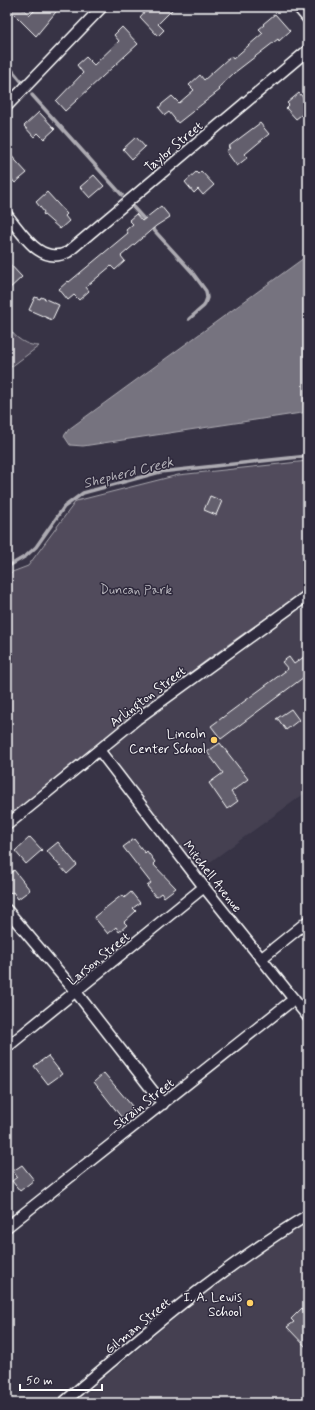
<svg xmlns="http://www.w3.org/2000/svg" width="315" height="1410" font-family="Mynerve,sans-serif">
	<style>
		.built { fill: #444051 }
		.green { fill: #514c5c; stroke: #a8a6ae }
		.water { fill: #76737f; stroke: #adabb2 }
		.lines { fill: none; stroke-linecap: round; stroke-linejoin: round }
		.stream { stroke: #adabb2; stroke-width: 3.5 }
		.building { fill: #635f6d; stroke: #fff }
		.minor-casing { stroke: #fff; stroke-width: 13 }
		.minor { stroke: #2f2a3d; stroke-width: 10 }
		.poi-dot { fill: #ffd166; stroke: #2f2a3d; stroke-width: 1.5 }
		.labels { text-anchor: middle; stroke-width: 3; stroke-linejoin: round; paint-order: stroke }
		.street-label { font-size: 13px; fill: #fff; stroke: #2f2a3d }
		.park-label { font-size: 13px; fill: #b9b7be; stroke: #2f2a3d }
		.poi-label { font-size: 13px; fill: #fff; stroke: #2f2a3d; text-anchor: end }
		.water-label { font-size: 14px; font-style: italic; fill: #b4b2b9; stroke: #2f2a3d }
	</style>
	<rect width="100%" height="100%" fill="#373345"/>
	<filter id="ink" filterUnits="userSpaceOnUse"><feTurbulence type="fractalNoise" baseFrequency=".025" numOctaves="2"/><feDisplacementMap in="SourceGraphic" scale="8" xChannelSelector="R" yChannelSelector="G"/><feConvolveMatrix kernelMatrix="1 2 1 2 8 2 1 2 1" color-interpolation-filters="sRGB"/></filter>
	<g filter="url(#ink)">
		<path class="built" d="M308,601V791L199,870L114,761L110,751L125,735Z
			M308,1222V1403H74L212,1287L288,1233Z"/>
		<path class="green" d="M7,317C8,320 8,323 9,327C14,338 27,346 39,346L7,370Z
			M308,461V590C202,658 105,739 7,818V574L28,566L76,501L178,475Z"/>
		<path class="water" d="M308,255V412L83,446L70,445L64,436L69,429Z"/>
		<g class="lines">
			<path class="stream" d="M7,64L21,81
				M32,95L122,195
				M133,207L192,272L206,291L207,298L204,306L189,319
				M7,567L26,556L36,547L64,507L83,493L160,472L308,456"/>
		</g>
		<path class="building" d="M7,7H21L30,15L38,7H60L36,36Z
			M149,7H175L158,24L164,30L158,36L140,17Z
			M275,14L290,31L279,41L278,39L234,73L218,88L220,90L178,123L169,112L165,115L159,108L162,104L172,96L179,103L194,90L189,85L200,75L204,80L231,56L233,59L263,33L259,29L264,25L263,24Z
			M122,27L138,44L65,111L56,101L83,73L77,65L86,57L94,65L119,41L114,35Z
			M299,93L308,103V110L296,119L286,108L289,105L287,103Z
			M39,112L55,129L44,139L38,133L34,137L24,126Z
			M260,123L269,134L245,154L248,157L237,166L226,151L230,148L228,147Z
			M136,137L145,147L132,159L123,149Z
			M7,151L27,173L15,183L7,174Z
			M201,171L214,185L203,195L198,189L194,193L185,182L196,172L198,174Z
			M94,175L104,186L90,198L80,187Z
			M47,192L67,214L65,216L69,221L60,229L43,214L44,212L36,202Z
			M161,206L170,217L156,226L121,256L125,261L115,270L111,266L86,287L89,291L79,300L74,295L68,300L59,289L68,281L69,282L128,233L126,230L133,224L129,220L136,214L142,221Z
			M7,261L22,277L7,291Z
			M35,297L40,299L41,297L59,305L52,320L29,310Z
			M210,496L222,501L216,515L204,510Z
			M308,654V674L221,739L211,726L288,669L282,662L289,657L294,664Z
			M291,709L299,720L286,730L278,719H276Z
			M220,743L248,779L231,792L238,801L227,809L209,783L223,773L207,752Z
			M30,837L42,850L26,864L15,851Z
			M134,839L145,853L147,851L155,862L153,864L176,888L164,897L161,893L156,897L147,886L151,883L123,847Z
			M58,842L77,865L67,874L47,851Z
			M14,870L30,890L18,899L13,892L11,893L7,889V876Z
			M131,892L140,903L133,908L136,911L124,922L127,925L119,932L116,927L108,934L94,917L122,895L124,898Z
			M48,1056L62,1074L48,1084L34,1066Z
			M104,1073L132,1106L130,1107L132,1110L122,1118L94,1082Z
			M22,1165L34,1180L20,1191L12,1181L17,1177L13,1171Z
			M302,1308L308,1315V1349L287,1327L294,1322L291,1319Z"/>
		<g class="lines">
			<defs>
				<path id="minor" d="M298,7L308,19
					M7,106L102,7
					M7,215C23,234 40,266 68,252L308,50
					M99,750L204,887L308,1017
					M7,825L137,719L308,595
					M7,910L76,992L163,1104
					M262,958L308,921
					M7,1047L204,887
					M7,1227L294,999
					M63,1403C141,1336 220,1268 308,1215"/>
			</defs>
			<use href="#minor" class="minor-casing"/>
			<use href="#minor" class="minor"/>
		</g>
	</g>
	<g class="poi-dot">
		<circle cx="214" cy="740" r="4"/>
		<circle cx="250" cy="1303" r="4"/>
	</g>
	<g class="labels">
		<g class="street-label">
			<text transform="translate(173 146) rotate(-40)" y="5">Taylor Street</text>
			<text transform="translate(147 696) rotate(-37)" y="5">Arlington Street</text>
			<text transform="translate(213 876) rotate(52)" y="5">Mitchell Avenue</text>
			<text transform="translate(98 958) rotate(-39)" y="5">Larson Street</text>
			<text transform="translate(143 1103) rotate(-38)" y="5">Strain Street</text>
			<text transform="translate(137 1325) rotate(-39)" y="5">Gilman Street</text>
		</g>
		<g class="park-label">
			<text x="136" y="594">Duncan Park</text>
		</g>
		<g class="poi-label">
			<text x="206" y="738">Lincoln<tspan x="206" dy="15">Center School</tspan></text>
			<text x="242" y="1301">I. A. Lewis<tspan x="242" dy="15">School</tspan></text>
		</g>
		<g class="water-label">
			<text transform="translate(128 472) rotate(-14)" y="5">Shepherd Creek</text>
		</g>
	</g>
	<rect width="315" height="1410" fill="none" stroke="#2f2a3d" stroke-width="24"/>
	<rect x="12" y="12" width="291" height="1386" fill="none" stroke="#fff" stroke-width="1.5" filter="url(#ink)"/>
	<path d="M20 1384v6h82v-6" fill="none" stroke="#ffffff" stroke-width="2"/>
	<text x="26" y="1384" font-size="12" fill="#ffffff" stroke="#2f2a3d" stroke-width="3" paint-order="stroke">50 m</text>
</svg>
